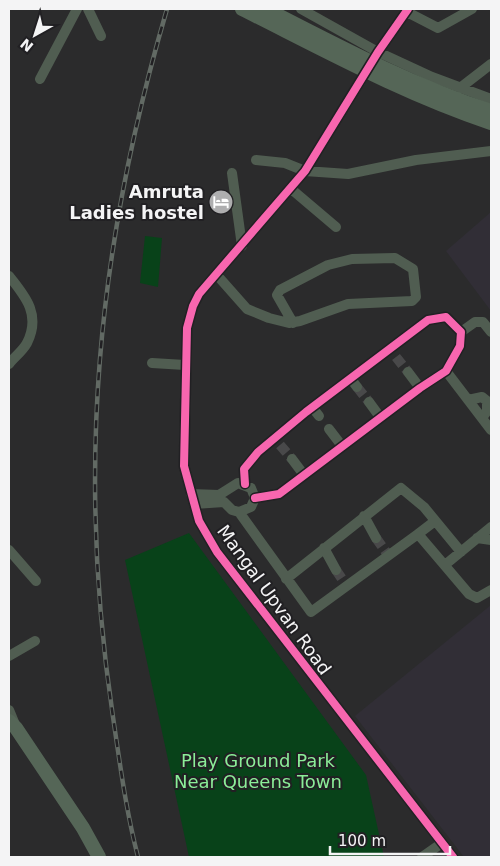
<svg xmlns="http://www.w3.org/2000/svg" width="500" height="866" font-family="'DejaVu Sans',sans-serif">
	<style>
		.built { fill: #312e36 }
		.green { fill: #084219 }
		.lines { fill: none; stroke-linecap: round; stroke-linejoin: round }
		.minor-tunnel { stroke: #49494a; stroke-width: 10; stroke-dasharray: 10 5; stroke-linecap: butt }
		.minor { stroke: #505d51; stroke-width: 10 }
		.major { stroke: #556657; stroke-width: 14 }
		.rail-casing { stroke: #626a64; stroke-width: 4.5 }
		.rail { stroke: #212023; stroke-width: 2.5; stroke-dasharray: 8; stroke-linecap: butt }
		.cycleway-casing { stroke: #212023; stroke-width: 11 }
		.cycleway { stroke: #f766af; stroke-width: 8 }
		.labels { text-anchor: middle; stroke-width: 4; stroke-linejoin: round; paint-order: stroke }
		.poi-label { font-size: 18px; font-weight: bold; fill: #f4f4f5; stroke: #212023; text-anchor: end }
		.street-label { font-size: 18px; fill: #f4f4f5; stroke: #212023 }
		.park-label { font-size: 18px; fill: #8bed98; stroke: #212023 }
	</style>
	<rect width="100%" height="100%" fill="#2b2b2c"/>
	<path class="built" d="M491,212V311L446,251Z
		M491,605V857H464L355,716Z"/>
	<path class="green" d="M145,236L162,238L158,287L140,283Z
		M189,533L366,775L384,857H189L125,560Z"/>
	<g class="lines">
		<path class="minor-tunnel" d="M396,357L408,372
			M357,387L369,402
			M280,445L292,459
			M376,538L386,552
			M336,570L344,582"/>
		<path class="minor" d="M88,9L101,36
			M301,9L378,52L432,77L491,99
			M407,12L438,28L472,9
			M375,57L408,9
			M363,77L305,171L199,294L193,306L187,328L184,466L199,521L217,552L453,857
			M40,79L77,9
			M460,88L491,64
			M256,160L285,163L305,171L348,174L416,160L491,151
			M232,173L242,246
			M290,188L336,227
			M216,274L247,309L269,318L289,323L300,321L348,304L412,301L416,297L413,269L395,258L352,259L328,265L280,290L277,295L293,323
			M9,276C26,297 41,315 27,343C22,352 14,357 9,364
			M461,332L475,322H483L491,332
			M152,363L185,365
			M446,371L491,430
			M408,372L420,388
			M351,379L357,387
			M468,400L482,397L487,401V411L482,418
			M369,402L380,417
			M312,407L319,416
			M329,429L342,446
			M292,459L304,475
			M245,484L244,469L258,452L306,412L428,320L446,317L461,332L460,346L446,371L420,388L279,494L255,498
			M191,494L219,495L238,483L251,488L255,498L251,507L239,512L232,510L224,502L194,504
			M239,512L311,612L418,534L469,594L477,598L491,590
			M364,516L376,538
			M418,534L435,521
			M477,538L491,540
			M324,548L336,570
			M9,550L36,581
			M446,564L491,527
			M286,579L401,488L424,507L461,552
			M9,656L35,641
			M9,710L16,727
			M422,857L442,843"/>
		<path class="major" d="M242,9C324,50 404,94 491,123
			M266,9C340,47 412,85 491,111
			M9,721L16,728L83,828L99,857"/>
		<defs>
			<path id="rail" d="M138,857C126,811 120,764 113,717C76,470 97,248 167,9"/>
		</defs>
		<use href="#rail" class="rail-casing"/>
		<use href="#rail" class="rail"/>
		<defs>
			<path id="cycleway" d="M408,9L378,52L305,171L199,294L193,306L187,328L184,466L199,521L217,552L453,857
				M245,484L244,469L258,452L306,412L428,320L446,317L461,332L460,346L446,371L420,388L279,494L255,498"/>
		</defs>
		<use href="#cycleway" class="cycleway-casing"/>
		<use href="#cycleway" class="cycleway"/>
	</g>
	<defs>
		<symbol id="hotel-disc" viewBox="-11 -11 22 22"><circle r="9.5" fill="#aeaeaf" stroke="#212023"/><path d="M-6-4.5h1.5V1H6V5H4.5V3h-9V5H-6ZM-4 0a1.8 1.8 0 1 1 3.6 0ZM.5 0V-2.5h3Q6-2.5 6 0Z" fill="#fff"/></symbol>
	</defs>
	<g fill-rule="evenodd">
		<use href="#hotel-disc" x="207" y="188" width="28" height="28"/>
	</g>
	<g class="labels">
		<g class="poi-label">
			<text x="204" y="198">Amruta<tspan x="204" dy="21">Ladies hostel</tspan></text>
		</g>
		<g class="street-label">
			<text transform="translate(274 600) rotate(54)" y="6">Mangal Upvan Road</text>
		</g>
		<g class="park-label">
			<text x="258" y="767">Play Ground Park<tspan x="258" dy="21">Near Queens Town</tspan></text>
		</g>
	</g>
	<rect width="500" height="866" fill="none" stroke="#f4f4f5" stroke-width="20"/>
	<g transform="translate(35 35) rotate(219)" stroke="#212023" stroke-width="4" paint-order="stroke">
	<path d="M0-4L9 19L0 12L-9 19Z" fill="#f4f4f5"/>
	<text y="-8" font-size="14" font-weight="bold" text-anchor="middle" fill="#f4f4f5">N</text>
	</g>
	<path d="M330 846v8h120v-8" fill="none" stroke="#f4f4f5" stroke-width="2.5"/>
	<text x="338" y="846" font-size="15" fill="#f4f4f5" stroke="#212023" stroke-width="4" paint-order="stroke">100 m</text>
</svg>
